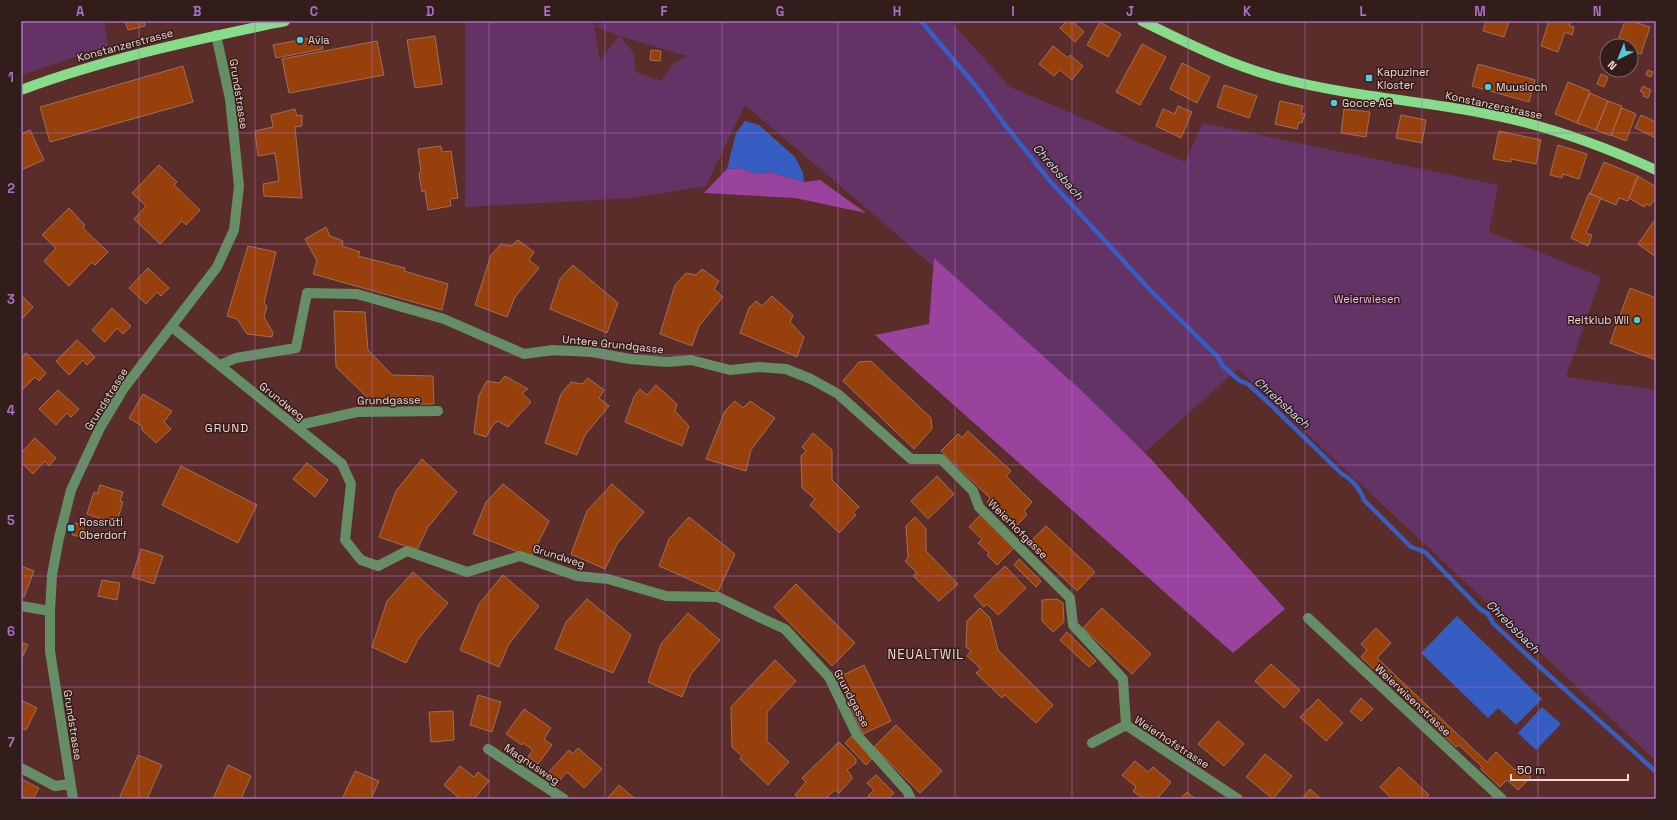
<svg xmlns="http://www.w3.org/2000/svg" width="1677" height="820" font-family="'Space Grotesk',sans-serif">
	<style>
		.green { fill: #643366; fill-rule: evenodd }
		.forest { fill: #99429e }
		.water { fill: #365dc1 }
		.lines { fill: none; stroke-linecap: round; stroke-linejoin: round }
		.stream { stroke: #365dc1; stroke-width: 4.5 }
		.building { fill: #98400b; stroke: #9e6f59 }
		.minor { stroke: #658d66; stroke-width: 10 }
		.major { stroke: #87dc8b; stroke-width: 10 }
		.grid { fill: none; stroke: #ab70c6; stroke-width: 1; stroke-opacity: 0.55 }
		.poi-dot { fill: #52cbd8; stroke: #321d1b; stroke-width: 1.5 }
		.labels { text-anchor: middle; stroke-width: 3; stroke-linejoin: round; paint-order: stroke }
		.poi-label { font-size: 11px; fill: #f3d5d1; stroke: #321d1b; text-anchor: start }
		.street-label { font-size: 11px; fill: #f3d5d1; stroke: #321d1b }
		.park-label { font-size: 11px; fill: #f3b1f5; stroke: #321d1b }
		.water-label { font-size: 12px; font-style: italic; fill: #cdd9f3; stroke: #321d1b }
		.neighbourhood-label { font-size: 12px; letter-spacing: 1px; fill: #f3d5d1; stroke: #321d1b }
		.quarter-label { font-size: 13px; letter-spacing: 1px; fill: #f3d5d1; stroke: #321d1b }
		.neatline { fill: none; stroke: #ab70c6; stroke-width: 1.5 }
		.grid-label { font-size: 13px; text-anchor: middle; font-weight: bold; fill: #ab70c6 }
	</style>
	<rect width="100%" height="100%" fill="#5b2d2a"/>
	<path class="green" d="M21,21H104L108,46L21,75Z
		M465,21H592L594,25L618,21H950L1010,87L1185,162L1203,123L1498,185L1489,232L1601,277L1566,377L1656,390V761L1238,369L1145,452L879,219L745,105L706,186L633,198L465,207ZM594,26L619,36L600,60ZM620,36L687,56L673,64L661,81L636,72L633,52Z"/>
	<path class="forest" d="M739,168L759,174L770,172L804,182L820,180L866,213L795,198L704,193L727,169Z
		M934,258L1083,392L1150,458L1285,609L1233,653L875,335L929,324Z"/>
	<path class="water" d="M745,121L759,125L795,157L803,173L804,182L770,172L759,174L739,168L727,169L736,133Z
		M1457,616L1542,699L1516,725L1498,708L1488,718L1421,653Z
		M1542,707L1561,724L1536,750L1518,733Z"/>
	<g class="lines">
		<path class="stream" d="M921,21L980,91L1005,125L1050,181L1152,292L1217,356L1223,366L1240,381L1248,384L1271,405L1342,474C1351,478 1361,490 1364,500L1411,547L1425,552L1480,609L1488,614L1493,623C1546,674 1602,722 1656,772"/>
	</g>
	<path class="building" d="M125,21H144L145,26L128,30Z
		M1067,21H1072L1084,32L1075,42L1060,28Z
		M1486,21H1509L1504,37L1483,31Z
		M1549,21H1571L1569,26L1574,27L1572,35L1565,32L1558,52L1541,46Z
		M1625,21H1631L1650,27L1641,54L1631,51V46H1616Z
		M1100,22L1121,34L1108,57L1087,45Z
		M320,36L323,49L276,58L273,45Z
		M435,36L442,84L415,88L407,40Z
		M377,41L384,75L289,93L282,59Z
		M1142,44L1166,57L1140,105L1116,92Z
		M1053,46L1068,58L1070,55L1083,66L1072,80L1060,70L1054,76L1039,64Z
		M651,50L661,51L660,61L650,60Z
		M1182,63L1210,77L1197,103L1170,89Z
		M1478,64L1535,80L1529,102L1472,86Z
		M183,66L193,102L50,142L40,107Z
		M1648,70L1653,72L1651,77L1646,75Z
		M1601,74L1608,77L1604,87L1597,84Z
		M1568,82L1590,91L1577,123L1555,114Z
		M1224,85L1257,96L1249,118L1217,107Z
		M1643,86L1651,90L1648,98L1643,96L1644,93L1640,91Z
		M1590,93L1608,101L1596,130L1577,123Z
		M1280,101L1303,106L1301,113L1305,114L1302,123L1299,122L1297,129L1275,124Z
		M1608,101L1622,106L1611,136L1596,130Z
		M1178,106L1192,112L1181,138L1156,126L1163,109L1175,114Z
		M1622,108L1636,114L1626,141L1611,135Z
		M295,109L297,116L302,115V126L295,127L302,198L264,196L263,184L279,181L275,153L258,156L255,131L273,127L271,115Z
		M1344,109L1370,112L1366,137L1341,133Z
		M1401,115L1426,120L1422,143L1396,138Z
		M1641,115L1656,122V138L1635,128Z
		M30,130L44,160L21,170V134Z
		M1499,131L1541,140L1536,164L1511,159V162L1493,159Z
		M1558,145L1587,154L1579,179L1563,174L1562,178L1550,175Z
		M441,146L442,152L451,151L458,198L450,199L451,206L428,210L425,191L422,192L419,173H421L418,149Z
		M1604,162L1638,176L1628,201L1619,198L1616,205L1590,194Z
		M159,165L177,182L174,185L200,210L186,225L182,221L160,244L134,219L146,206L132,193Z
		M1638,176L1656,187V197L1650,206L1646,204L1644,207L1629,198Z
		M1589,193L1601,198L1586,233L1592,235L1588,246L1571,238Z
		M69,208L85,225L83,228L108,252L95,265L92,262L69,286L44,261L56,248L42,235Z
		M1654,221L1656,223V257L1638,244Z
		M326,227L330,236L343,241L342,246L360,252L358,256L405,268L404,271L448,284L442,310L313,274L317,261L305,239Z
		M518,240L534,252L529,260L539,268L515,297L507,317L475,305L491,255L501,244L511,246Z
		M248,246L276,252L264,303L267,306L264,317L273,333L272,337L247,334L237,319L227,316Z
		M573,265L618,303L607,333L550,309L560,279Z
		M148,268L169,288L161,296L157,292L146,304L129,288Z
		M702,269L719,281L714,289L723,297L699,326L692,346L660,334L675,285L686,273L696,275Z
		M1630,288L1656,298V360L1610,343Z
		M21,295L33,307L21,320Z
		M772,296L793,315L790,322L804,337L797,357L740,333L749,308L756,301L762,306Z
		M112,308L131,326L123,334L117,328L105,342L92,330Z
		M334,311L365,312L368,350L392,375L433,376L434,404H374L336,367Z
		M77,340L95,357L87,365L83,360L69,375L56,361Z
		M26,353L46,373L39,381L35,377L23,389L21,386V358Z
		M871,361L931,418L932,429L914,449L843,381L859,362Z
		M505,376L528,389L522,393L531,402L508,427L498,421L493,425L486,437L474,433L479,395L487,381L499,383Z
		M588,378L604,390L599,398L609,406L585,435L577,455L545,443L561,394L571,382L582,384Z
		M656,385L677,404L675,411L689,426L682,446L625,422L634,397L640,389L647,395Z
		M58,390L79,409L71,417L67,413L56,425L39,409Z
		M143,394L172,411L164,422L171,429L156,443L141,429L143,427L129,418Z
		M735,401L743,408L750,401L775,418L751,450L746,471L706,459L725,411Z
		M968,431L1011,471L1006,476L1032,502L1024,511L1027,515L1014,528L987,502L990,498L941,451L958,434L962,438Z
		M813,433L832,450V480L859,507L853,512L856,515L839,533L810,505L815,499L802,488L801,456L806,451L802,447Z
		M35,438L56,458L49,466L45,461L33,474L21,462V453Z
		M422,459L457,492L428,527L417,550L379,537L396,491Z
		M307,463L328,480L315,497L293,479Z
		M181,466L257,505L238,543L162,505Z
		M937,476L954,494L928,519L911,501Z
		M503,484L549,521L531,557L473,534L486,502Z
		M612,484L644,512L617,544L605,569L571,554L587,511Z
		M100,485L123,492L120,501L123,502L116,524L87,514L94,492L97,494Z
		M981,514L1014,548L997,565L987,555L989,553L978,543L982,539L969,527Z
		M689,517L735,554L718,592L659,566L669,539Z
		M915,517L926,529V551L958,584L939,601L913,576L917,573L905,561L908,558L906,526Z
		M75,523L84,525L82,537L72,535Z
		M1046,526L1095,572L1077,591L1028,544Z
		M141,549L163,556L154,584L132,577Z
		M1019,559L1041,581L1036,587L1014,565Z
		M21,566L34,571L24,597L21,596Z
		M1005,566L1026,588L998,615L987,604L984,607L974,596Z
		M413,572L448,603L419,638L406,663L372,647L387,601Z
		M503,575L539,606L509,644L499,667L460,650L479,604Z
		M102,580L120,583L117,600L98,596Z
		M796,584L855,643L832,666L774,607Z
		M587,599L631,635L613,673L555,649L566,622Z
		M1057,599L1063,603L1064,622L1053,632L1042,621V600Z
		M980,608L990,618L998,650L1053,705L1036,723L1005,695L1002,698L976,673L981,669L967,656L971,651L966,647L967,621Z
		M1102,608L1151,654L1132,674L1083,628Z
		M688,613L720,640L691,674L682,697L648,682L661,644Z
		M1376,628L1391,643L1377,658L1487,762L1496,752L1515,770L1519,766L1531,777L1518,790L1507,780L1500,787L1481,769L1482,767L1459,745L1456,747L1417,710L1419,707L1390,680L1388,682L1361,657L1367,650L1361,644Z
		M1067,632L1096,661L1089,667L1060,640Z
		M21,642L28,645L21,660Z
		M775,660L796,681L767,712V741L789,762L768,785L740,759L742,756L732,747L731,707Z
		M1271,664L1300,690L1284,708L1255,681Z
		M864,665L891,721L863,734L837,678Z
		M478,695L501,702L492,732L470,725Z
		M1361,698L1373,709L1361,721L1350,711Z
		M1318,699L1343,723L1326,741L1300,717Z
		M21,700L37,708L26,730L21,728Z
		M524,709L551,728L544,739L552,745L538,764L528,757L533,750L523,743L522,745L506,734Z
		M453,711L454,740L431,742L429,712Z
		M1218,721L1244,744L1224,766L1198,744Z
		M896,725L942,771L920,793L874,747Z
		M852,736L873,758L866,765L845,743Z
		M839,742L856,759V763L847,770L851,775L852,779L839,793L835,790L827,797V799H798L799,798L795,795L806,782L802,778Z
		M578,748L602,769L584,788L567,772L558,782L548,773L569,750L573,754Z
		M1265,754L1292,776L1273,799L1246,777Z
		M138,755L162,765L147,799H119Z
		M1135,761L1148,772L1153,767L1171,782L1157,799H1143L1133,791L1136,787L1122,775Z
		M228,765L251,776L241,799H213Z
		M460,766L474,777L478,772L489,781L474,799H456L458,797L444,785Z
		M1399,767L1429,795L1425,799H1392L1380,787Z
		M355,771L379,781L371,799H342Z
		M876,775L894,793L887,799H871L868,796L874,790L867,783Z
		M21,779L39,788L33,799H29L21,795Z
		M619,785L635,799H607Z
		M1310,789L1321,799H1302Z
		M1187,792L1195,799H1180Z"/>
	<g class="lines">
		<path class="minor" d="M172,327L342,464L351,484L345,540L361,560L378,566L407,551L467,572L520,556L577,576L608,579L666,596L718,597L761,618L785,629L829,677L857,735L907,791L911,799
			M220,365L236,358L296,348L307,293L357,294L444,319L524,354L553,350L592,352L630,359L667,362L691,360L730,370L759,367L786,369L811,379L838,394L911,459H941L973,491L979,507L1070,598L1073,625L1123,679L1126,725
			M295,426L357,412L438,411
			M21,606L50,611
			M1308,618L1502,799
			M1092,743L1126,725L1238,799
			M488,749L564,799
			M21,768L55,786L70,784
			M73,799L50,651V611L52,575L59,538L71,490L100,428L124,388L217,267L234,230L239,186L230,99L216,35"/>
		<path class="major" d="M1142,21C1187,43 1230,65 1279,78C1344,95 1412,100 1478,112C1540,123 1599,144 1656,170
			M21,90C107,58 195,40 285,21"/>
	</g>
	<path class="grid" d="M139,21V799M255,21V799M372,21V799M489,21V799M605,21V799M722,21V799M838,21V799M955,21V799M1072,21V799M1188,21V799M1305,21V799M1422,21V799M1538,21V799M21,133H1656M21,244H1656M21,355H1656M21,465H1656M21,576H1656M21,687H1656"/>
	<g class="poi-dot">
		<circle cx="300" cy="40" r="4"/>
		<rect x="1365" y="74" width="8" height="8" rx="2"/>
		<circle cx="1488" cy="87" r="4"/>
		<circle cx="1334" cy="103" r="4"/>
		<circle cx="1637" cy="320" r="4"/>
		<rect x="67" y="524" width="8" height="8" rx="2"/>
	</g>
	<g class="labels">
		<g class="poi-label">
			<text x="308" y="44">Avia</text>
			<text x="1377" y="76">Kapuziner<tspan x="1377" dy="13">Kloster</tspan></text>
			<text x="1496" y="91">Muusloch</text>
			<text x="1342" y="107">Gocce AG</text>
			<text x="1629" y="324" text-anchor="end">Reitklub Wil</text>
			<text x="79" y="526">Rossrüti<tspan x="79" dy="13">Oberdorf</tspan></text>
		</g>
		<g class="street-label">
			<text transform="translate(125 45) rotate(-15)" y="4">Konstanzerstrasse</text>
			<text transform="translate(239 94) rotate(81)" y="4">Grundstrasse</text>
			<text transform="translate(1494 105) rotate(12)" y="4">Konstanzerstrasse</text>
			<text transform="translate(613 344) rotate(6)" y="4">Untere Grundgasse</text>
			<text transform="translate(106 399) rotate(-58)" y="4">Grundstrasse</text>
			<text transform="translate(389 400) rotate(-1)" y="4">Grundgasse</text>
			<text transform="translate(282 401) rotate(38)" y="4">Grundweg</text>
			<text transform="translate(1018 529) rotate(45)" y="4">Weierhofgasse</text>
			<text transform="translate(559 556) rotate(18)" y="4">Grundweg</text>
			<text transform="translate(852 698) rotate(62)" y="4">Grundgasse</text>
			<text transform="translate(1413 700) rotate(43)" y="4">Weierwisenstrasse</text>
			<text transform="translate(73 725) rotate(81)" y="4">Grundstrasse</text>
			<text transform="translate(1172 742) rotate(33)" y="4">Weierhofstrasse</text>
			<text transform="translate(532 764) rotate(34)" y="4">Magnusweg</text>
		</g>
		<g class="park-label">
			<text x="1367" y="303">Weierwiesen</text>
		</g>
		<g class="water-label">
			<text transform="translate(1058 172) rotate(49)" y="4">Chrebsbach</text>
			<text transform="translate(1282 403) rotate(42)" y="4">Chrebsbach</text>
			<text transform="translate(1513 627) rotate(45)" y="4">Chrebsbach</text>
		</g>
		<g class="neighbourhood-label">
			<text x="227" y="432">GRUND</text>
		</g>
		<g class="quarter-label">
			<text x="926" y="659">NEUALTWIL</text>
		</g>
	</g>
	<rect width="1677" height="820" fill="none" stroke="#321d1b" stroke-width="44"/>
	<g transform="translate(1619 58) rotate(223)"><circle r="19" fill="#321d1b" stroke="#7f6764"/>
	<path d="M0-3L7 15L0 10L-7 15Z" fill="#52cbd8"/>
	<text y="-6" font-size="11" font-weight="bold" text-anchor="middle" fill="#f3d5d1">N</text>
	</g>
	<path d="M1511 774v6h117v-6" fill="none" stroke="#f3d5d1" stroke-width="2"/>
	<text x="1517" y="774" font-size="12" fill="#f3d5d1" stroke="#321d1b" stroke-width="3" paint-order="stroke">50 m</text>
	<rect x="22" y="22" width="1633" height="776" class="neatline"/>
	<g class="grid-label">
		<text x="80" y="16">A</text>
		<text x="197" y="16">B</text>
		<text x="314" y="16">C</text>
		<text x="430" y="16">D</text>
		<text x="547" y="16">E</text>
		<text x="664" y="16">F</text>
		<text x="780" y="16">G</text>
		<text x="897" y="16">H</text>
		<text x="1013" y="16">I</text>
		<text x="1130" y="16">J</text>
		<text x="1247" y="16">K</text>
		<text x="1363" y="16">L</text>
		<text x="1480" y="16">M</text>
		<text x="1597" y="16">N</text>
		<text x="11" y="82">1</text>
		<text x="11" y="193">2</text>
		<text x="11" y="304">3</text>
		<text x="11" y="415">4</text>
		<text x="11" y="525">5</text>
		<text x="11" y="636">6</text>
		<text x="11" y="747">7</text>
	</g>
</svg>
